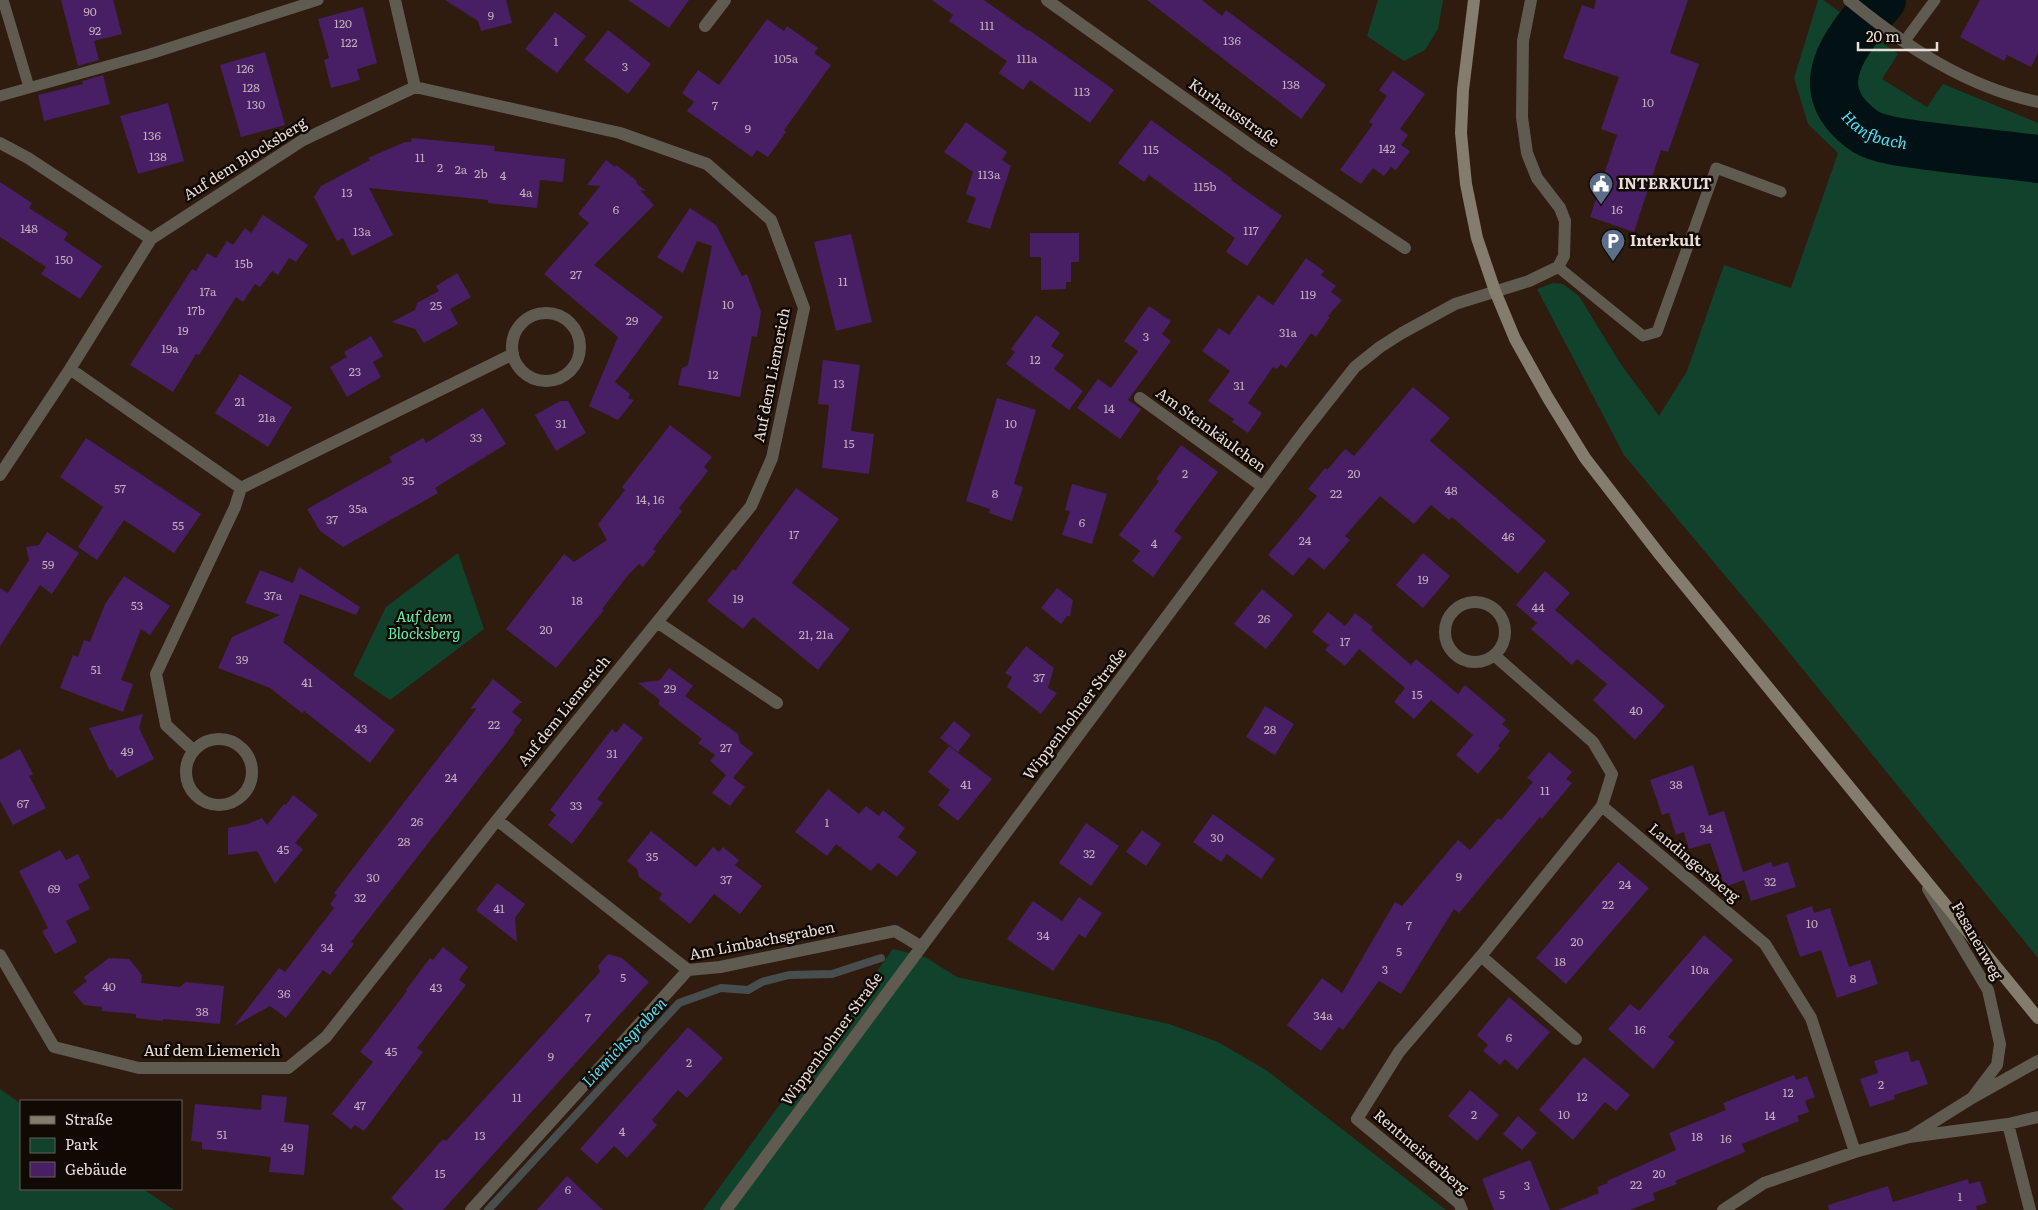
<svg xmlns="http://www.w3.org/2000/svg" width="2038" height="1210" font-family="Literata,serif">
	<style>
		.green { fill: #11422c }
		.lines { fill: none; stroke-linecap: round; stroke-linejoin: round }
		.stream { stroke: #484e4e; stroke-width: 8 }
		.river { stroke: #021114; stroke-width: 48 }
		.building { fill: #481e64 }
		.lane { stroke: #605b51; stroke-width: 11 }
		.street { stroke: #605b51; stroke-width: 12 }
		.secondary { stroke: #847c6c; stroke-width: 12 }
		.labels { text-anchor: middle; stroke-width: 5; stroke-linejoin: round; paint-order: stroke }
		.number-label { font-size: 12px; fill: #c2adb9 }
		.street-label { font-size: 15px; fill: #eaddd5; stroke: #110904 }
		.poi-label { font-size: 15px; font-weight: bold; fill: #eaddd5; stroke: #110904; text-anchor: start }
		.park-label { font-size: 15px; font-style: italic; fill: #65efaf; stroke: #110904 }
		.water-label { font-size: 16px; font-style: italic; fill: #53def3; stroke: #110904 }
	</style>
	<rect width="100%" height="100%" fill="#2f1c0f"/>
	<path class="green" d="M1378,0H1443L1438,29L1425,50L1404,61L1367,36Z
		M1818,0H1823L1898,54L1882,79L1927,107L1943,84L2038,123V958L1779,640L1624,455L1537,289L1553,283L1563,284L1579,296L1620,363L1659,416L1687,371L1724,265L1791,288L1838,153L1808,124L1794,78Z
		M458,553L484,629L390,700L353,675L386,607Z
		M893,949L925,957L957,977L1169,1024L1218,1042L1266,1070L1446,1210H703Z
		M0,1089L21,1104V1189H143L174,1210H0Z"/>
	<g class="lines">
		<path class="stream" d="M488,1210L679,1003L721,988L748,990L762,982L789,975L832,974L881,958"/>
		<path class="river" id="s1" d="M1882,0C1845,41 1804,90 1866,132C1882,142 1924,145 1944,148C1975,152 2007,155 2038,159"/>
	</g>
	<path class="building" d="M61,0H113L122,34L94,41L99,60L78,66Z
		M445,0H506L512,23L481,31L478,21Z
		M628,0H689L669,28Z
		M932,0H984L1028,31L1029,30L1114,90L1090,123L1030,80L1023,90L999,73L1007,61L949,21L953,15Z
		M1147,0H1202L1222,16L1226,10L1326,85L1301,119Z
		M1596,0H1688L1670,53L1699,64L1668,152L1661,150L1634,232L1590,217L1617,135L1601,129L1619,77L1563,58L1582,5L1594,9Z
		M1980,0H2038V53L2031,67L2007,55L2004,61L1960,37Z
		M363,7L377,63L357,69L360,80L331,88L324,60L329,58L318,19Z
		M555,12L586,36L557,73L525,49Z
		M767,19L784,31L787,26L818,48L814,53L831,65L784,130L786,132L768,157L757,150L752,157L687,111L694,102L682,93L698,70L719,85Z
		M608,30L651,64L628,94L584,60Z
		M265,52L285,125L241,137L220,65Z
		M1393,71L1425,94L1400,129L1408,135L1401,145L1410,151L1396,170L1391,167L1384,176L1373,168L1361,184L1340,170L1373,124L1369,122L1387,96L1379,90Z
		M103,75L110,104L44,121L38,95L83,84L82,81Z
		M168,103L184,161L138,174L120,116Z
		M1151,120L1232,179L1231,180L1282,216L1247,266L1226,252L1235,238L1149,175L1144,182L1118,163Z
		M966,122L1007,152L1002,160L1011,166L990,229L967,222L976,198L966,194L973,172L944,152Z
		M412,138L495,146L494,151L565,159L563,182L540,180L537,208L488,203V200L369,188L393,235L352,256L343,238L337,241L314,197L321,186L370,160L368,158L405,142H411Z
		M606,160L615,167L616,165L636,180L637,184L646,191L640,190L654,205L594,265L663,317L615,382L630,394L628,398L634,400L618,420L589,406L618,337L544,274L589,223L578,214L600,186L587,185Z
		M0,182L32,203L29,208L68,233L64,240L102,266L80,299L41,274L46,267L0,237Z
		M690,208L716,225L742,276L747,274L761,312L757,337L752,336L740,397L678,385L682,368L688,365L712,246L697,241L683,273L657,257Z
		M263,215L308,245L296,262L289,258L278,275L272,271L260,287L255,284L243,302L236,297L199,355L196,354L173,392L130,365L192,269L196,271L207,253L216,258L227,241L233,245L245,228L251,233Z
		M1030,233H1079V262H1071V282H1066V289L1041,290V257H1030Z
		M851,234L872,322L836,331L814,242Z
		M1306,258L1324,271L1321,275L1336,286L1331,292L1342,300L1328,316L1330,317L1316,337L1311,333L1286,368L1281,364L1277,369L1273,367L1248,403L1262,413L1248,433L1232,422L1234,419L1208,401L1230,371L1202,351L1219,328L1229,335L1258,295L1273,305Z
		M457,273L471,297L450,309L458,324L424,343L415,329L392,322L415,310L417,303L439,291L436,286Z
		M1149,306L1171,321L1162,334L1171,341L1128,400L1141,409L1120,439L1077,408L1098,379L1111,388L1138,351L1124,341Z
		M1036,315L1060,333L1051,346L1064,355L1054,369L1083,391L1069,410L1006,364L1015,352L1011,349Z
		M371,336L383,356L373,362L381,377L347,397L330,367L347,357L344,352Z
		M823,360L860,365L851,431L874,434L869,474L822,468L829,405L818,404Z
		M240,374L292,407L268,447L215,413Z
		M1413,387L1450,418L1430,441L1546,541L1518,574L1452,517L1449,520L1431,505L1414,524L1380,496L1345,536L1350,540L1324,570L1309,557L1293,576L1268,555L1317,496L1308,489L1325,468L1327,470L1345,449L1354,456Z
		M997,398L1036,410L1014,484L1023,487L1012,521L989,513L990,509L966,501Z
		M560,401H568L586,433L556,451L535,415Z
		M483,408L506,444L435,488L438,493L343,547L320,531L307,509L392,462L389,457L423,438L426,443Z
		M670,425L712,457L704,467L708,471L679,508L682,511L653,549L656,551L643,567L639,564L629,574L602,609L604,610L556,668L506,629L564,554L574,562L607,540L598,524L625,490L622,487Z
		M86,438L201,514L174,553L124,520L97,560L78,547L103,507L60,477Z
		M1181,445L1218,472L1174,531L1182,537L1153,577L1132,561L1140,551L1119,535L1159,481L1156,479Z
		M1072,484L1107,494L1092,544L1062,535L1070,511L1065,510Z
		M796,488L839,519L792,583L850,629L818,670L753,617L743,629L707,601L733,569L735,571Z
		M47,532L79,553L52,594L40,585L0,646V588L8,593L29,560L26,547L39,545Z
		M1423,553L1450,576L1423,608L1396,585Z
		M299,567L360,607L356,615L300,594L283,642L395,730L370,763L304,711L302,713L270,688L218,668L232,637L280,615L245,603L260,570L293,583Z
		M1545,571L1570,593L1555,610L1665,706L1635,740L1593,700L1607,684L1577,659L1572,665L1531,629L1537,623L1516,605Z
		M124,576L170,606L150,635L141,629L121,680L133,684L123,712L60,688L73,655L78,657L84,640L90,642L105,604Z
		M1057,588L1073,600L1070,616H1067L1061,624L1041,608Z
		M1262,589L1293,615L1266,649L1234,624Z
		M1328,612L1345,626L1355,613L1373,627L1371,630L1411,665L1416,659L1458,694L1465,685L1506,720L1502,724L1510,731L1498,746L1500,748L1478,774L1456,755L1473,735L1431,700L1414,719L1394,702L1405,688L1359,649L1345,666L1325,650L1329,645L1312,632Z
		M1026,646L1054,668L1048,688L1057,693L1041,714L1007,687L1012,677L1005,673Z
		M669,668L693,686L685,696L738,734L740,743L753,753L733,778L745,787L730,806L712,793L726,775L710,761L715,755L698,743L702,739L658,704L660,700L638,683L660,680Z
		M493,679L523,703H520L512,712L522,720L513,731L515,732L351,942L354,944L330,975L323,970L286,1018L270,1006L234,1026L279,968L285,972L334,908L330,904L337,895L334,893L477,708L470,709Z
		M1265,706L1294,724L1275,755L1246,737Z
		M143,714L139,728L154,759L117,778L112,770L110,771L89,728Z
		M954,721L971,735L958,752L940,738Z
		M624,723L643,738L597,799L603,803L572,844L548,825L556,815L550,810L612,729L616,733Z
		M949,746L992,779L958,821L938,805L950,790L928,772Z
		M20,749L33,774L29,776L46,808L13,825L0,801V760Z
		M1549,752L1572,772L1566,779L1572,783L1542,819L1540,817L1459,913L1454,909L1401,994L1379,981L1343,1030L1339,1027L1321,1051L1287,1025L1322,978L1342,993L1395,902L1402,906L1458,840L1470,850L1498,818L1501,820L1533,782L1527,778Z
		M1693,765L1709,816L1724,811L1743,872L1771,862L1773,867L1788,862L1796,887L1751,901L1744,880L1725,887L1710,843L1689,849L1684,832L1676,835L1669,813L1662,815L1650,780Z
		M828,789L859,814L866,806L879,816L883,810L905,828L898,837L917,852L897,877L878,863L871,871L836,844L827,856L795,832Z
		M293,795L318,815L295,843L303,849L275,884L257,851L228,855V828L248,824L262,818L267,825L284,804L286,805Z
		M1213,814L1275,859L1261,879L1227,854L1221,862L1193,842Z
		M1086,823L1119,846L1091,886L1059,863Z
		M1142,830L1161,844L1146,866L1126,852Z
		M651,831L696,867L713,847L719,852L723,847L739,860L735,865L762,886L740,914L714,894L690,924L659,899L662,894L639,877L637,869L627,861Z
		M60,850L66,860L78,854L90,878L78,885L90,909L66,921L77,942L55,954L42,931L48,928L19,871Z
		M1618,862L1649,888L1566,984L1536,958Z
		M497,883L525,904L515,918L517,942L476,910Z
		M1079,897L1102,913L1085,938L1079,934L1053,971L1007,939L1033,901L1062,921Z
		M1812,906L1814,913L1830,908L1849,967L1870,960L1878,984L1837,998L1821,950L1800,957L1786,915Z
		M1704,935L1733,960L1668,1037L1675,1042L1653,1069L1608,1029L1630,1004L1639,1011Z
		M443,947L468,967L459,980L466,985L417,1048L423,1052L364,1131L355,1125L351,1129L332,1114L373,1062L360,1052L407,991L406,990L430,958L433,960Z
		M608,954L622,958L649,982L443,1210H404L391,1198L443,1139L446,1141L600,972L598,966Z
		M109,958L129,959L142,975L141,983L180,987L186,982L224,986L220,1024L163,1019V1021L136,1018V1014L102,1011V1007L84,1005L73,992L87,981L84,977Z
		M1509,997L1550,1032L1517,1070L1505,1059L1500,1065L1483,1051L1488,1045L1477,1035Z
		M688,1027L723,1058L687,1098L678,1090L652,1120L657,1125L627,1158L614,1146L597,1164L580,1149Z
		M1908,1051L1911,1062L1919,1060L1928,1084L1894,1095L1895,1099L1870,1107L1860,1079L1878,1073L1874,1061Z
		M1584,1057L1630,1095L1616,1111L1605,1102L1573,1140L1539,1110Z
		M1794,1075L1796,1080L1807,1076L1815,1097L1805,1101L1809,1112L1797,1116L1799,1121L1742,1144L1745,1152L1675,1181L1677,1184L1653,1193L1655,1200L1630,1210H1558L1599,1193L1597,1187L1608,1183L1607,1181L1676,1150L1669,1133L1726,1110L1723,1103Z
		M1470,1090L1499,1115L1477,1141L1448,1116Z
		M262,1095L287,1097L284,1122L309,1125L304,1175L269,1172L271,1157L202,1149V1142L191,1141L195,1104L261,1110Z
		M1518,1116L1537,1133L1522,1150L1503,1134Z
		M1530,1160L1550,1210H1494L1482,1179Z
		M567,1176L603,1210H537Z
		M1968,1179L1969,1184L1980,1181L1987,1203L1976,1206L1977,1210H1829L1828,1205L1888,1186L1893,1202Z"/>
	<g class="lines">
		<path class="lane" d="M3,0L29,87
			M1904,42L1935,0
			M0,96L150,54L318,0
			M1558,267L1643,336L1657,332L1716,168L1781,192"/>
		<path class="street" d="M395,0L415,87
			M1047,0L1254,148L1405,248
			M1849,0C1905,46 1966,87 2038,102
			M705,26L725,0
			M0,143L28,158L151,239L70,369L0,475
			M151,239L303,140L415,87
			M512 347a34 34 0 1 1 68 0a34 34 0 1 1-68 0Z
			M70,369L241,488
			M1140,398L1263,487
			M1445 632a30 30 0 1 1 60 0a30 30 0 1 1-60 0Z
			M657,622L777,703
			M186 772a33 33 0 1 1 66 0a33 33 0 1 1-66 0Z
			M194,751L166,725L156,674L235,507L241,488L513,354
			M1602,806L1765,944L1811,1018L1855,1152
			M497,820L688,970
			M1928,889L1988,990L2000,1044L1997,1065L1972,1098
			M0,955L54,1047L139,1068H288L326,1037L497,820L751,506L772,458L804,308L771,220L707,164L620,133L415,87
			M1481,956L1576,1039
			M2008,1124L2030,1210
			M1913,1135L1972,1098L2038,1061
			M471,1210L688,970L720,967L895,931L920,946
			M726,1210L1303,433L1355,367L1380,347L1402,333L1455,304L1529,281L1558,267L1564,256L1565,221L1560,208L1537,178L1527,153L1522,117L1523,41L1531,0
			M1462,1210L1459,1203L1357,1119L1399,1052L1481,956L1602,806L1612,774L1593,742L1494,655
			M1723,1210L1764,1183L1855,1152L1909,1137L2008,1124L2038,1117"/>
		<path class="secondary" d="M1474,0L1463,90L1461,133L1466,184L1477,238L1495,291L1515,339L1548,398L1585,458L1660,555L2038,1018"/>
	</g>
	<defs>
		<symbol id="civic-pin" viewBox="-11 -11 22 30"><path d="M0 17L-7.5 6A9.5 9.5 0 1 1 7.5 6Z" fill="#5c6f8a" stroke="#110904"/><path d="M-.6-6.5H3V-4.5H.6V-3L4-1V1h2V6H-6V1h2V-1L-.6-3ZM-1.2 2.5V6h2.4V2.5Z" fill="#fff"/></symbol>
		<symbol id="parking-pin" viewBox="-11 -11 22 30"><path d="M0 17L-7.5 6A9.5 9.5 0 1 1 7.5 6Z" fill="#5c6f8a" stroke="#110904"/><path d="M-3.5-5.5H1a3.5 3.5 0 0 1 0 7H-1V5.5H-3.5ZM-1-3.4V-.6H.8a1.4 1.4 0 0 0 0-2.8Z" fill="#fff"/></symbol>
	</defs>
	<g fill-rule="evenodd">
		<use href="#civic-pin" x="1587" y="170" width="28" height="38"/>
		<use href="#parking-pin" x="1599" y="227" width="28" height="38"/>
	</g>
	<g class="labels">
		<g class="number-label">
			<text x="90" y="16">90</text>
			<text x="491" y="20">9</text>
			<text x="343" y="28">120</text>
			<text x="987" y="30">111</text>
			<text x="95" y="35">92</text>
			<text x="1232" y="45">136</text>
			<text x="556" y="46">1</text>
			<text x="349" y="47">122</text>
			<text x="786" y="63">105a</text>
			<text x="1027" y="63">111a</text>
			<text x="625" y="71">3</text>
			<text x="245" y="73">126</text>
			<text x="1291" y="89">138</text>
			<text x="251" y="92">128</text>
			<text x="1082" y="96">113</text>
			<text x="1648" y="107">10</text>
			<text x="256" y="109">130</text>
			<text x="715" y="110">7</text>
			<text x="748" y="133">9</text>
			<text x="152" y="140">136</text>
			<text x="1387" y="153">142</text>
			<text x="1151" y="154">115</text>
			<text x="158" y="161">138</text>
			<text x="420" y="162">11</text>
			<text x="440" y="172">2</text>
			<text x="461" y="174">2a</text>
			<text x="481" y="178">2b</text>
			<text x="989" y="179">113a</text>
			<text x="503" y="180">4</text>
			<text x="1205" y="191">115b</text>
			<text x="347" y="197">13</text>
			<text x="526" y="197">4a</text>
			<text x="616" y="214">6</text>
			<text x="1617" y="214">16</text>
			<text x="29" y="233">148</text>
			<text x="1251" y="235">117</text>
			<text x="362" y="236">13a</text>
			<text x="64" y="264">150</text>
			<text x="244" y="268">15b</text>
			<text x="576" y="279">27</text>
			<text x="843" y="286">11</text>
			<text x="208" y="296">17a</text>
			<text x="1308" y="299">119</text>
			<text x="728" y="309">10</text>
			<text x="436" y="310">25</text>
			<text x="196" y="315">17b</text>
			<text x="632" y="325">29</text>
			<text x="183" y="335">19</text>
			<text x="1288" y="337">31a</text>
			<text x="1146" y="341">3</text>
			<text x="170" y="353">19a</text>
			<text x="1035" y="364">12</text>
			<text x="355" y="376">23</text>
			<text x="713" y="379">12</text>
			<text x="839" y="388">13</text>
			<text x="1239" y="390">31</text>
			<text x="240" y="406">21</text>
			<text x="1109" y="413">14</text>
			<text x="267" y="422">21a</text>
			<text x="561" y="428">31</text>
			<text x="1011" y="428">10</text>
			<text x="476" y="442">33</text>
			<text x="849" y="448">15</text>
			<text x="1185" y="478">2</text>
			<text x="1354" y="478">20</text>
			<text x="408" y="485">35</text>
			<text x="120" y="493">57</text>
			<text x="1451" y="495">48</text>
			<text x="995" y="498">8</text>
			<text x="1336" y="498">22</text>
			<text x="650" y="504">14, 16</text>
			<text x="358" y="513">35a</text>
			<text x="332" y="524">37</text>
			<text x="1082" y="527">6</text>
			<text x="178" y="530">55</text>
			<text x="794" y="539">17</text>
			<text x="1508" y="541">46</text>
			<text x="1305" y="545">24</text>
			<text x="1154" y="548">4</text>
			<text x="48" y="569">59</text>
			<text x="1423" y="584">19</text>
			<text x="273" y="600">37a</text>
			<text x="738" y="603">19</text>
			<text x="577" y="605">18</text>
			<text x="137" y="610">53</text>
			<text x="1538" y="612">44</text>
			<text x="1264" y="623">26</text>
			<text x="546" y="634">20</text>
			<text x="816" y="639">21, 21a</text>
			<text x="1345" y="646">17</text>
			<text x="242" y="664">39</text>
			<text x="96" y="674">51</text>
			<text x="1039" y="682">37</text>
			<text x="307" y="687">41</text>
			<text x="670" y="693">29</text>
			<text x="1417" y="699">15</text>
			<text x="1636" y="715">40</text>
			<text x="494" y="729">22</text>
			<text x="361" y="733">43</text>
			<text x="1270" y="734">28</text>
			<text x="726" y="752">27</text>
			<text x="127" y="756">49</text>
			<text x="612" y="758">31</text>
			<text x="451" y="782">24</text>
			<text x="966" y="789">41</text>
			<text x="1676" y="789">38</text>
			<text x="1545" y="795">11</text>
			<text x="23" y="808">67</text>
			<text x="576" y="810">33</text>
			<text x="417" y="826">26</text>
			<text x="827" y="827">1</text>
			<text x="1706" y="833">34</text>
			<text x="1217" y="842">30</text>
			<text x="404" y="846">28</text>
			<text x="283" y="854">45</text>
			<text x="1089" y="858">32</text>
			<text x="652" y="861">35</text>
			<text x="1459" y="881">9</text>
			<text x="373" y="882">30</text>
			<text x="726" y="884">37</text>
			<text x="1770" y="886">32</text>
			<text x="1625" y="889">24</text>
			<text x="54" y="893">69</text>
			<text x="360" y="902">32</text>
			<text x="1608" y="909">22</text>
			<text x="499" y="913">41</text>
			<text x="1812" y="928">10</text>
			<text x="1409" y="930">7</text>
			<text x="1043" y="940">34</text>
			<text x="1577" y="946">20</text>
			<text x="327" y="952">34</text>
			<text x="1399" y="956">5</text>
			<text x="1560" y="966">18</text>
			<text x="1385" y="974">3</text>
			<text x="1700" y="974">10a</text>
			<text x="623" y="982">5</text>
			<text x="1853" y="983">8</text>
			<text x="109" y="991">40</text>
			<text x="436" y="992">43</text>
			<text x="284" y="998">36</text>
			<text x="202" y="1016">38</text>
			<text x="1323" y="1020">34a</text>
			<text x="588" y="1022">7</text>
			<text x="1640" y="1034">16</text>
			<text x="1509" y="1042">6</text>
			<text x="391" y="1056">45</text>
			<text x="551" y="1061">9</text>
			<text x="689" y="1067">2</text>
			<text x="1881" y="1089">2</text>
			<text x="1788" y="1097">12</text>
			<text x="1582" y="1101">12</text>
			<text x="517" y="1102">11</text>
			<text x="360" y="1110">47</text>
			<text x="1474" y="1119">2</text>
			<text x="1564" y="1119">10</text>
			<text x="1770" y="1120">14</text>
			<text x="622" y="1136">4</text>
			<text x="222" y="1139">51</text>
			<text x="480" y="1140">13</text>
			<text x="1697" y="1141">18</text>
			<text x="1726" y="1143">16</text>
			<text x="287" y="1152">49</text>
			<text x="440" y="1178">15</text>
			<text x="1659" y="1178">20</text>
			<text x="1636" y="1189">22</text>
			<text x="1527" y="1190">3</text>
			<text x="568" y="1194">6</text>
			<text x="1502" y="1199">5</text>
			<text x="1960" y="1201">1</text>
		</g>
		<g class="street-label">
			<text transform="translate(1234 113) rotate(35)" y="5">Kurhausstraße</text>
			<text transform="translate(245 159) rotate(-32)" y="5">Auf dem Blocksberg</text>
			<text transform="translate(772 375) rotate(-79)" y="5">Auf dem Liemerich</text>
			<text transform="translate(1211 430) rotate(36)" y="5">Am Steinkäulchen</text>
			<text transform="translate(564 711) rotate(-51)" y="5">Auf dem Liemerich</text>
			<text transform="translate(1075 714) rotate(-53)" y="5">Wippenhohner Straße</text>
			<text transform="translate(1694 863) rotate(40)" y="5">Landingersberg</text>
			<text transform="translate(762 941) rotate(-11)" y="5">Am Limbachsgraben</text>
			<text transform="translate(1977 941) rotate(60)" y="5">Fasanenweg</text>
			<text transform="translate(832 1039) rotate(-54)" y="5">Wippenhohner Straße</text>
			<text x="212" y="1056">Auf dem Liemerich</text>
			<text transform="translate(1421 1152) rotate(41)" y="5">Rentmeisterberg</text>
		</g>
		<g class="poi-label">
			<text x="1618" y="189">INTERKULT</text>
			<text x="1630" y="246">Interkult</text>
		</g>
		<g class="park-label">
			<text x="424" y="622">Auf dem<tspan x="424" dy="17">Blocksberg</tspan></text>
		</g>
		<g class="water-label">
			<text dy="6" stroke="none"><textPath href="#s1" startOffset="166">Hanfbach</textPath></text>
			<text transform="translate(624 1042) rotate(-47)" y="6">Liemichsgraben</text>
		</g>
	</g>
	<rect x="20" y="1100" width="162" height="90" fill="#110904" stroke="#685e58"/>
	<rect x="30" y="1116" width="25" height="8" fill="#847c6c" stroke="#685e58"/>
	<text x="65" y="1125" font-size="15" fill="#eaddd5">Straße</text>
	<rect x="30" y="1138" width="25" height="15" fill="#11422c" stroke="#685e58"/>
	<text x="65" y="1150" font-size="15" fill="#eaddd5">Park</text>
	<rect x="30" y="1162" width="25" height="15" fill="#481e64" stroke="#685e58"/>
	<text x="65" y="1175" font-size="15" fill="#eaddd5">Gebäude</text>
	<path d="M1858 42v8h79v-8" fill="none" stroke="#eaddd5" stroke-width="2.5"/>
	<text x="1866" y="42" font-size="15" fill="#eaddd5" stroke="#110904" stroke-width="4" paint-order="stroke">20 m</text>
</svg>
